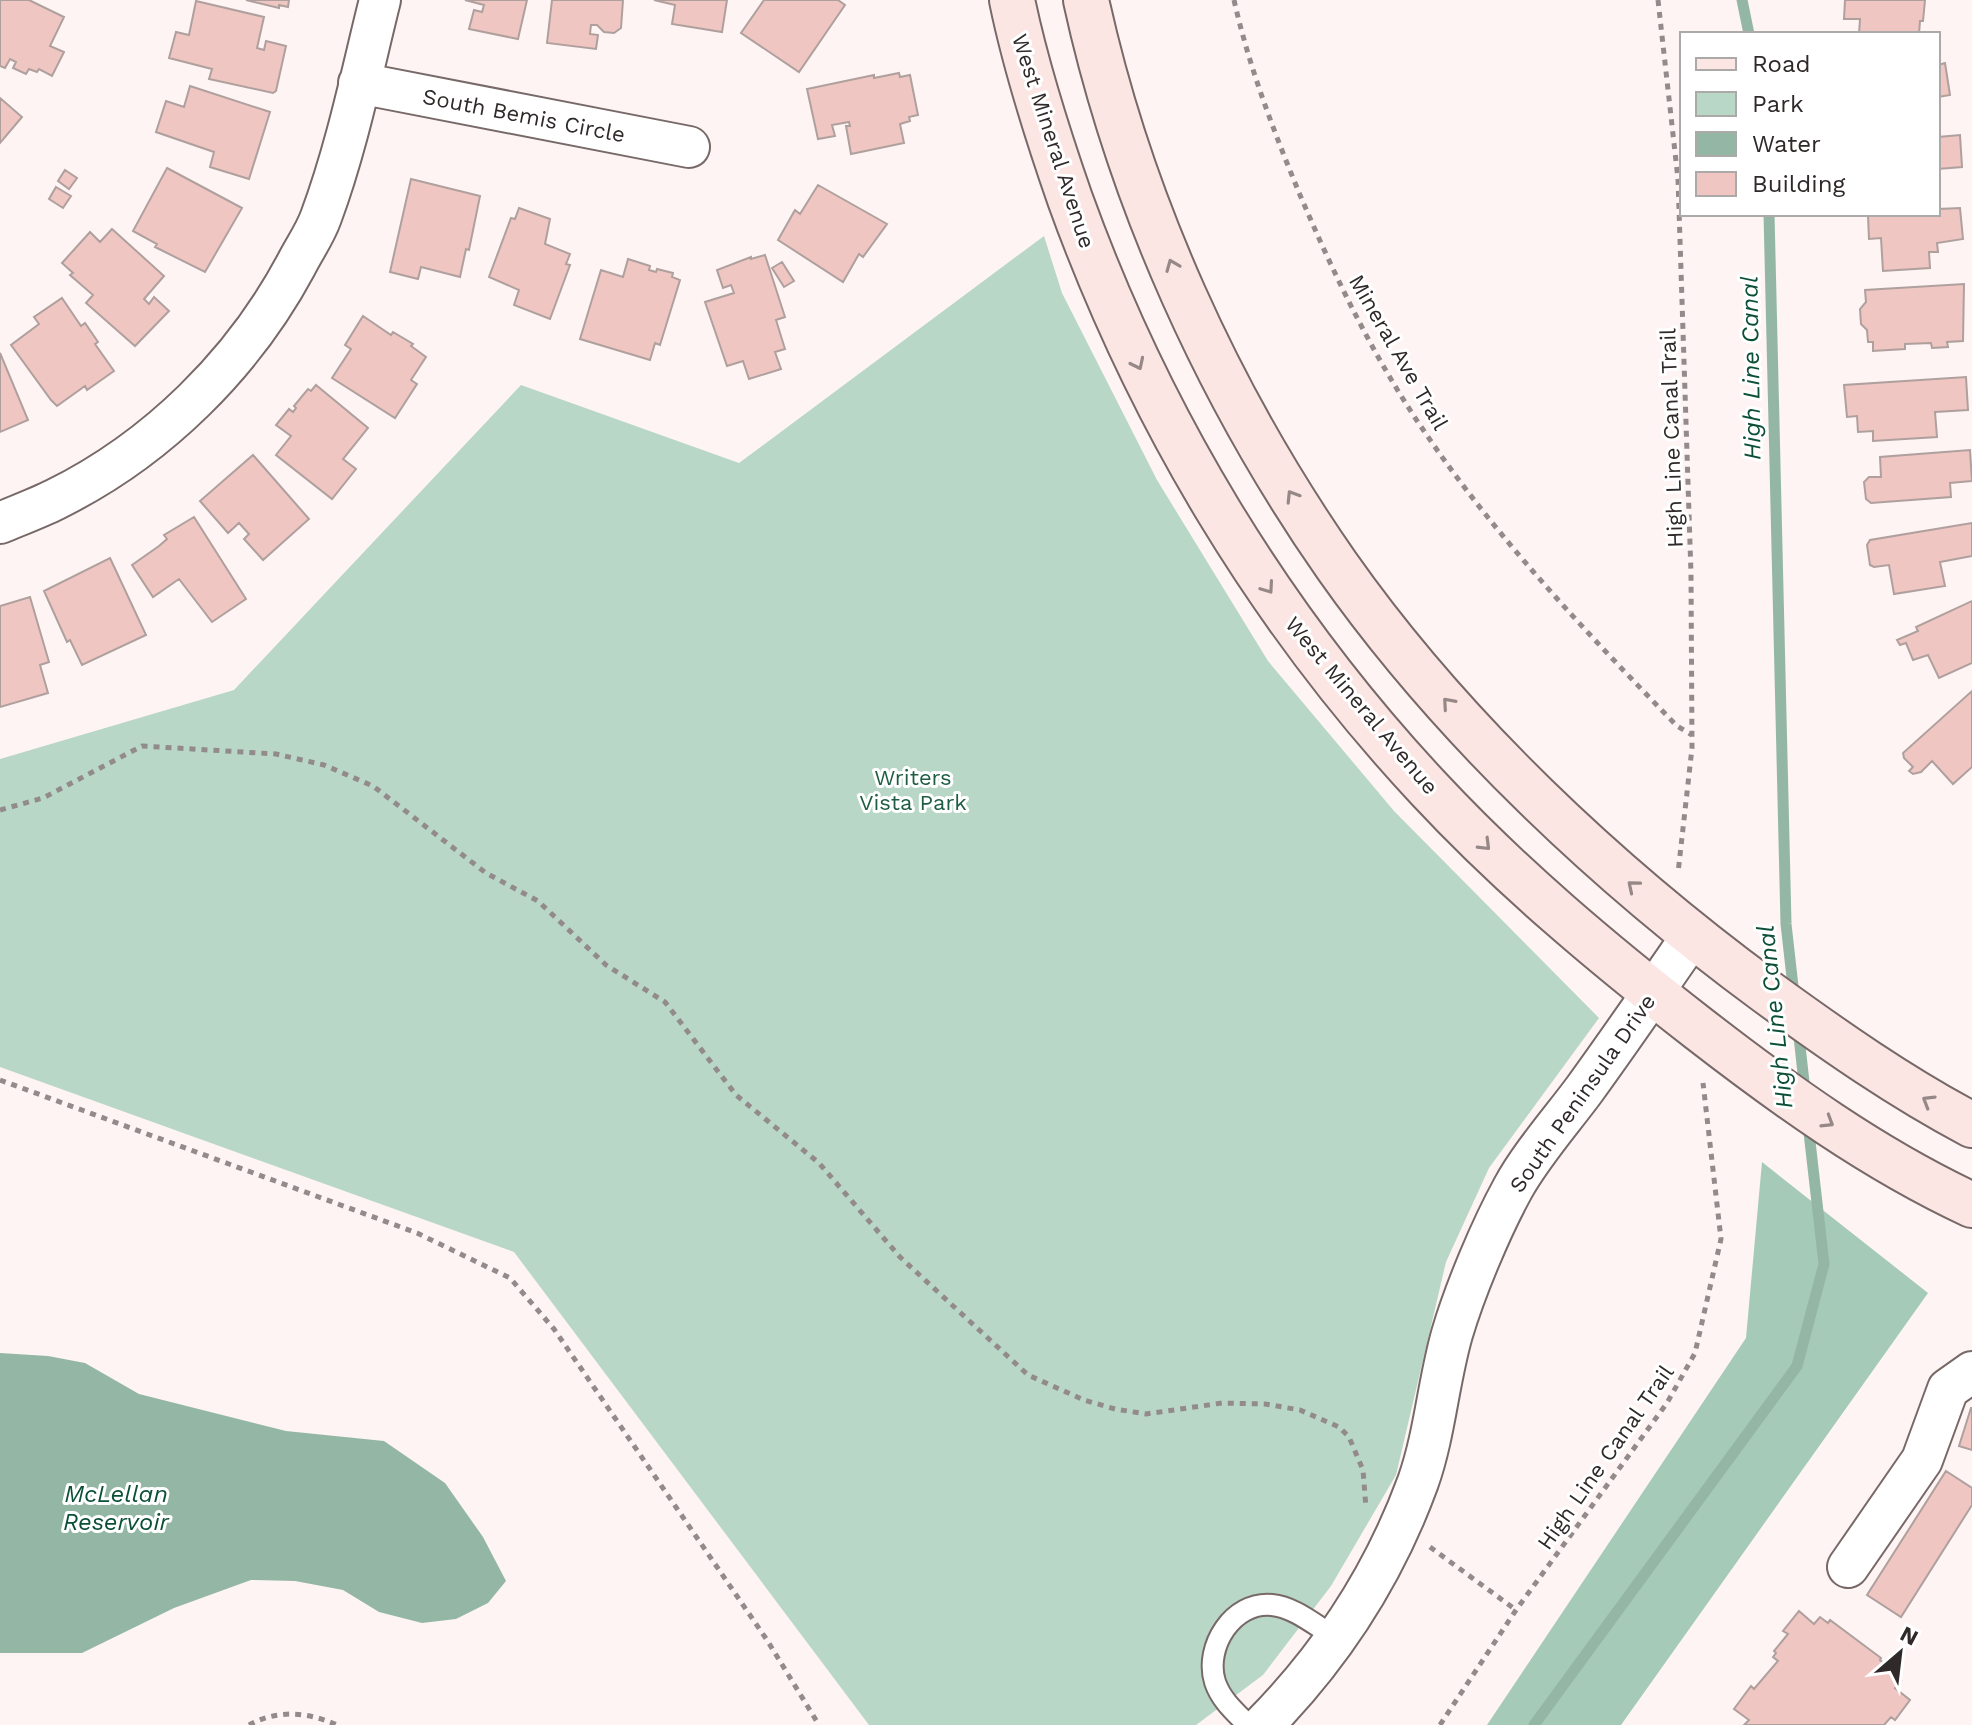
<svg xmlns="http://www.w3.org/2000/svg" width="1972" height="1725" font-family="'Work Sans',sans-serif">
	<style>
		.green { fill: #b8d7c7 }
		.forest { fill: #a5cab7 }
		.water { fill: #94b7a5 }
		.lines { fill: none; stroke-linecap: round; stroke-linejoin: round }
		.stream { stroke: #94b7a5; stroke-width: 11 }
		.building { fill: #efc6c2; stroke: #afa09e; stroke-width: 2 }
		.lane-casing { stroke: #776967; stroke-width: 24 }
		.street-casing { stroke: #776967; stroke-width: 44 }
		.secondary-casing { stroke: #776967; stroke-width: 48 }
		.path { stroke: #938b8b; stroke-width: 5; stroke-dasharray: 6 6; stroke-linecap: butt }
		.lane { stroke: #fff; stroke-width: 20 }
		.street { stroke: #fff; stroke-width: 40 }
		.secondary { stroke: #fce6e4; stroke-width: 44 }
		.oneway { stroke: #968886 }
		.labels { text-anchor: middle; stroke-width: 6; stroke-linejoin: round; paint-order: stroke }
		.street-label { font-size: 22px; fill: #2f2929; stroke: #fff }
		.park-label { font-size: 22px; fill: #1e5d43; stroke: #fff }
		.water-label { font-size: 24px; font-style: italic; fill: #0c4f37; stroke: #fff }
	</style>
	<rect width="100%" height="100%" fill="#fef4f3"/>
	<path class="green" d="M1044,236L1062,293L1157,480L1268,661L1394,811L1599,1018L1489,1168L1446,1262L1396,1475L1331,1586L1263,1675L1196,1725H869L514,1252L0,1067V759L234,690L521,385L739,463Z"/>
	<path class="forest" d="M1762,1162L1928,1293L1621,1725H1487L1746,1338Z"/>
	<path class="water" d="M0,1353L48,1356L85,1363L139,1394L286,1431L384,1441L445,1483L483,1537L506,1581L488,1603L456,1619L422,1623L379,1612L343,1590L295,1581L251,1580L174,1608L82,1653H0Z"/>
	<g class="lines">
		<path class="stream" d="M1742,0L1749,34
			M1769,214L1786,924L1794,995
			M1798,1028L1805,1091
			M1534,1725L1797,1366L1824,1264L1808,1124"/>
	</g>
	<path class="building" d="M0,0H29L64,17L50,46L64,52L52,76L39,69L37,72L29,69L26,74L13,68L16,62L10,59L5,68L0,66Z
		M246,0H289L288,7L279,5V8Z
		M465,0H527L518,39L469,29L474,10L482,12L484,5Z
		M552,0H623L621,28L614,33L604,32L597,25H591L590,34L598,35L596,49L547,43Z
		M654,0H727L722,32L672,24L675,5Z
		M764,0H838L845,5L799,72L741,33Z
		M1845,0H1925L1923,21H1920L1919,34H1859L1860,19H1844Z
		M196,1L264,17L257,48L264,50L266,41L286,46L276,91L273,93L209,79L212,69L169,58L176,32L189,35Z
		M1945,63L1950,95L1938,97V65Z
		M899,73L900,77L910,75L918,115L909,117L910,121L900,124L904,143L851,154L846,126H850L849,122L832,125L835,136L818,139L807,89L874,75V78Z
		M190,86L270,112L249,179L210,167L214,152L156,132L166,101L184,107Z
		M0,98L22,117L0,143Z
		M1960,135L1962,167L1938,169V137Z
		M167,168L242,208L205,272L155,247L157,244L133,231Z
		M65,170L77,178L69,189L58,181Z
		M411,179L480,196L469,250L466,249L460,277L421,267L418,279L390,272Z
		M818,185L887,224L863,257L859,254L843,282L778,240L795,210L800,214Z
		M56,187L71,196L63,208L49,199Z
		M519,208L550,219L545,244L570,254L566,264L570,265L550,319L514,305L519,290L489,277L511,218L515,219Z
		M1960,208L1963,239L1937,243L1938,252H1929L1930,268L1883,271L1881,238L1869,239L1868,216L1938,214V209Z
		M112,229L164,276L144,299L149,304L154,297L169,311L135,346L86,303L93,295L70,275L73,273L62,263L90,232L100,242Z
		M765,255L785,317L776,320L785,349L775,352L781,369L749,379L743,361L727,366L705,302L734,293L731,285L723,288L717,270L751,257V259Z
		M628,259L650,266L649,270L656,272L657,269L673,273L672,277L680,280L660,345L655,343L650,360L580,339L601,270L623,277Z
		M782,262L794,281L784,287L772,268Z
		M1964,284L1963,341L1947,342L1948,347L1932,348L1931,343L1905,344V349L1873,351V342H1868L1867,330L1861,324L1860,309L1866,302L1865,290Z
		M62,298L81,326L85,323L98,342L95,344L114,371L87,390L85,386L57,406L51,400L11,345L39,324L34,317Z
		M363,316L391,335L393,332L413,344L411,346L426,357L411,380L417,384L395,418L332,378L351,349L345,345Z
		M0,353L28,420L0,432Z
		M1966,377L1968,410L1935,412L1937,437L1873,441V431L1858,432L1857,416L1847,417L1844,385Z
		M316,385L368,428L343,459L356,469L332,499L276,455L291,436L276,425L289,409L293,412L296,408L294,406L308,389L311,391Z
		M1970,450L1972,481L1950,483L1951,497L1871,503L1866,499L1864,482L1869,477H1881L1880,457Z
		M253,455L309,519L263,560L244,539L249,534L239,523L228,533L200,501Z
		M194,517L246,599L212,622L179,579L153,597L132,565L159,546L167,539L164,535Z
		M1972,523V556L1940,562L1945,586L1894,594L1889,565L1874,567L1870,565L1867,545L1870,540Z
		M110,558L146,635L82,665L70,640L67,642L44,591Z
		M30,597L49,662L40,665L48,693L0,707V606Z
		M1972,601V663L1939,678L1928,655L1913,660L1906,643L1900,645L1897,640L1918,631L1916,627Z
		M1972,691V767L1953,784L1932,761L1921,772L1913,774L1909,771L1913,767L1904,758L1903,753Z
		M1971,1408H1972V1450L1959,1446Z
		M1946,1471L1972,1488V1505L1901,1617L1867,1595Z
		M1799,1611L1814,1624L1820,1617L1828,1623L1830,1620L1881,1658L1880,1660L1895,1672L1893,1675L1901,1681L1895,1688L1910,1700L1895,1720L1891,1717L1884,1725H1744L1749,1720L1734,1709L1751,1686L1754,1689L1778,1661L1773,1657L1776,1653L1774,1651L1788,1634L1783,1631Z"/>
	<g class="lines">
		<defs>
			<path id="lane" d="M1248,1725C1235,1712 1221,1700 1215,1682C1204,1647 1233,1601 1272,1605C1295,1607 1317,1627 1337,1638"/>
			<path id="street" d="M359,83L689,147
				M0,523C19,515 38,508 56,499C157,449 243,364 296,265C304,249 315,234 321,217C347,147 362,72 380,0
				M1848,1567L1922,1460L1948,1389L1972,1372
				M1263,1725C1332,1655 1384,1575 1418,1482C1435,1434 1438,1383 1452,1334C1465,1290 1491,1228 1513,1188C1531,1155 1561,1121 1584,1090C1621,1039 1656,988 1692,936"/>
			<path id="secondary" d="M1012,0C1026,68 1047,133 1070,199C1149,418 1270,619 1429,789C1511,877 1603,954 1698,1028C1783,1094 1873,1159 1972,1205
				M1086,0C1130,201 1219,397 1337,566C1451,728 1608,875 1767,992C1833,1040 1900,1087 1972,1125"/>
		</defs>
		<use href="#lane" class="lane-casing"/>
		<use href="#street" class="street-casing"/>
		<use href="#secondary" class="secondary-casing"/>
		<path class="path" d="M1234,0C1249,67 1274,132 1300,195C1335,277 1374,358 1424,431C1497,539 1587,633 1677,726L1692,735
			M1658,0L1678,179L1691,574L1692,748L1678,873
			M0,810L43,798L142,746L276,754L324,765L373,786L486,873L538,901L606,965L665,1002L736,1095L819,1163L900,1257L1028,1375L1084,1400L1115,1409L1146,1414L1222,1403L1265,1404L1300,1410L1339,1427L1349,1437L1363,1470L1366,1508
			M0,1080L417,1233L510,1278L554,1329L767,1640L819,1725
			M1430,1547L1516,1610
			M249,1725C278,1709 308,1712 337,1725
			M1440,1725L1516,1610L1667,1403L1695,1353L1721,1239L1703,1083"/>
		<use href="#lane" class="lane"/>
		<use href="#street" class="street"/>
		<use href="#secondary" class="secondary"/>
	</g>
	<defs><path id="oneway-chevron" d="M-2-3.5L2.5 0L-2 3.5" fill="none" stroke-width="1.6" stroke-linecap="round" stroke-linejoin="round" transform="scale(2)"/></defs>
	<g class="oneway">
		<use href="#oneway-chevron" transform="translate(1172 265) rotate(-112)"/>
		<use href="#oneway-chevron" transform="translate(1138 364) rotate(64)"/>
		<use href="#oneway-chevron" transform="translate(1292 496) rotate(-122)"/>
		<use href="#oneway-chevron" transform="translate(1268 588) rotate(55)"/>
		<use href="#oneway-chevron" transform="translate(1448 703) rotate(-131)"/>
		<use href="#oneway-chevron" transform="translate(1485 845) rotate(45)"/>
		<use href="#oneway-chevron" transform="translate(1633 886) rotate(-140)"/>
		<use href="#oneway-chevron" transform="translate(1928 1101) rotate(-149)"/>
		<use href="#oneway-chevron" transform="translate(1828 1122) rotate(32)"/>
	</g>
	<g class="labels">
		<g class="street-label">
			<text transform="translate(524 115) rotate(11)" y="8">South Bemis Circle</text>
			<text transform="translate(1054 141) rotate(72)" y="8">West Mineral Avenue</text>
			<text transform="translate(1399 352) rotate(60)" y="8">Mineral Ave Trail</text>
			<text transform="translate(1671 438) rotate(-92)" y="8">High Line Canal Trail</text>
			<text transform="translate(1362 705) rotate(50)" y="8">West Mineral Avenue</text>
			<text transform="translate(1582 1093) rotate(-55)" y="8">South Peninsula Drive</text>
			<text transform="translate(1605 1457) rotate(-55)" y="8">High Line Canal Trail</text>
		</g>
		<g class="park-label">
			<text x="913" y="785">Writers<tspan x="913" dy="25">Vista Park</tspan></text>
		</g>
		<g class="water-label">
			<text transform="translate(1751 368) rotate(-91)" y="8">High Line Canal</text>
			<text transform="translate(1775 1017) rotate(-96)" y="8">High Line Canal</text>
			<text x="116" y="1502">McLellan<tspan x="116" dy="28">Reservoir</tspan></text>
		</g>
	</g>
	<rect x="1680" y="32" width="260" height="184" fill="#ffffff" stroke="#aca9a9" stroke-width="2"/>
	<rect x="1696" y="58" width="40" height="12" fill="#fce6e4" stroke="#aca9a9" stroke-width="2"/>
	<text x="1752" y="72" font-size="24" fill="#2f2929">Road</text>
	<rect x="1696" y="92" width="40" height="24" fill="#b8d7c7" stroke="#aca9a9" stroke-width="2"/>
	<text x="1752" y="112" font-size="24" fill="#2f2929">Park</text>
	<rect x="1696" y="132" width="40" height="24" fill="#94b7a5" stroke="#aca9a9" stroke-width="2"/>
	<text x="1752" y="152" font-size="24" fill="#2f2929">Water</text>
	<rect x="1696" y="172" width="40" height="24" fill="#efc6c2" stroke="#aca9a9" stroke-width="2"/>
	<text x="1752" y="192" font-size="24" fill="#2f2929">Building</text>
	<g transform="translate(1900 1653) rotate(28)" stroke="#ffffff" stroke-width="6" paint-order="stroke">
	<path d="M0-6L14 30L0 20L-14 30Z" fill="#2f2929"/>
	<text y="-12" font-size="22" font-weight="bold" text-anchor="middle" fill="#2f2929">N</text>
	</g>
</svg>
